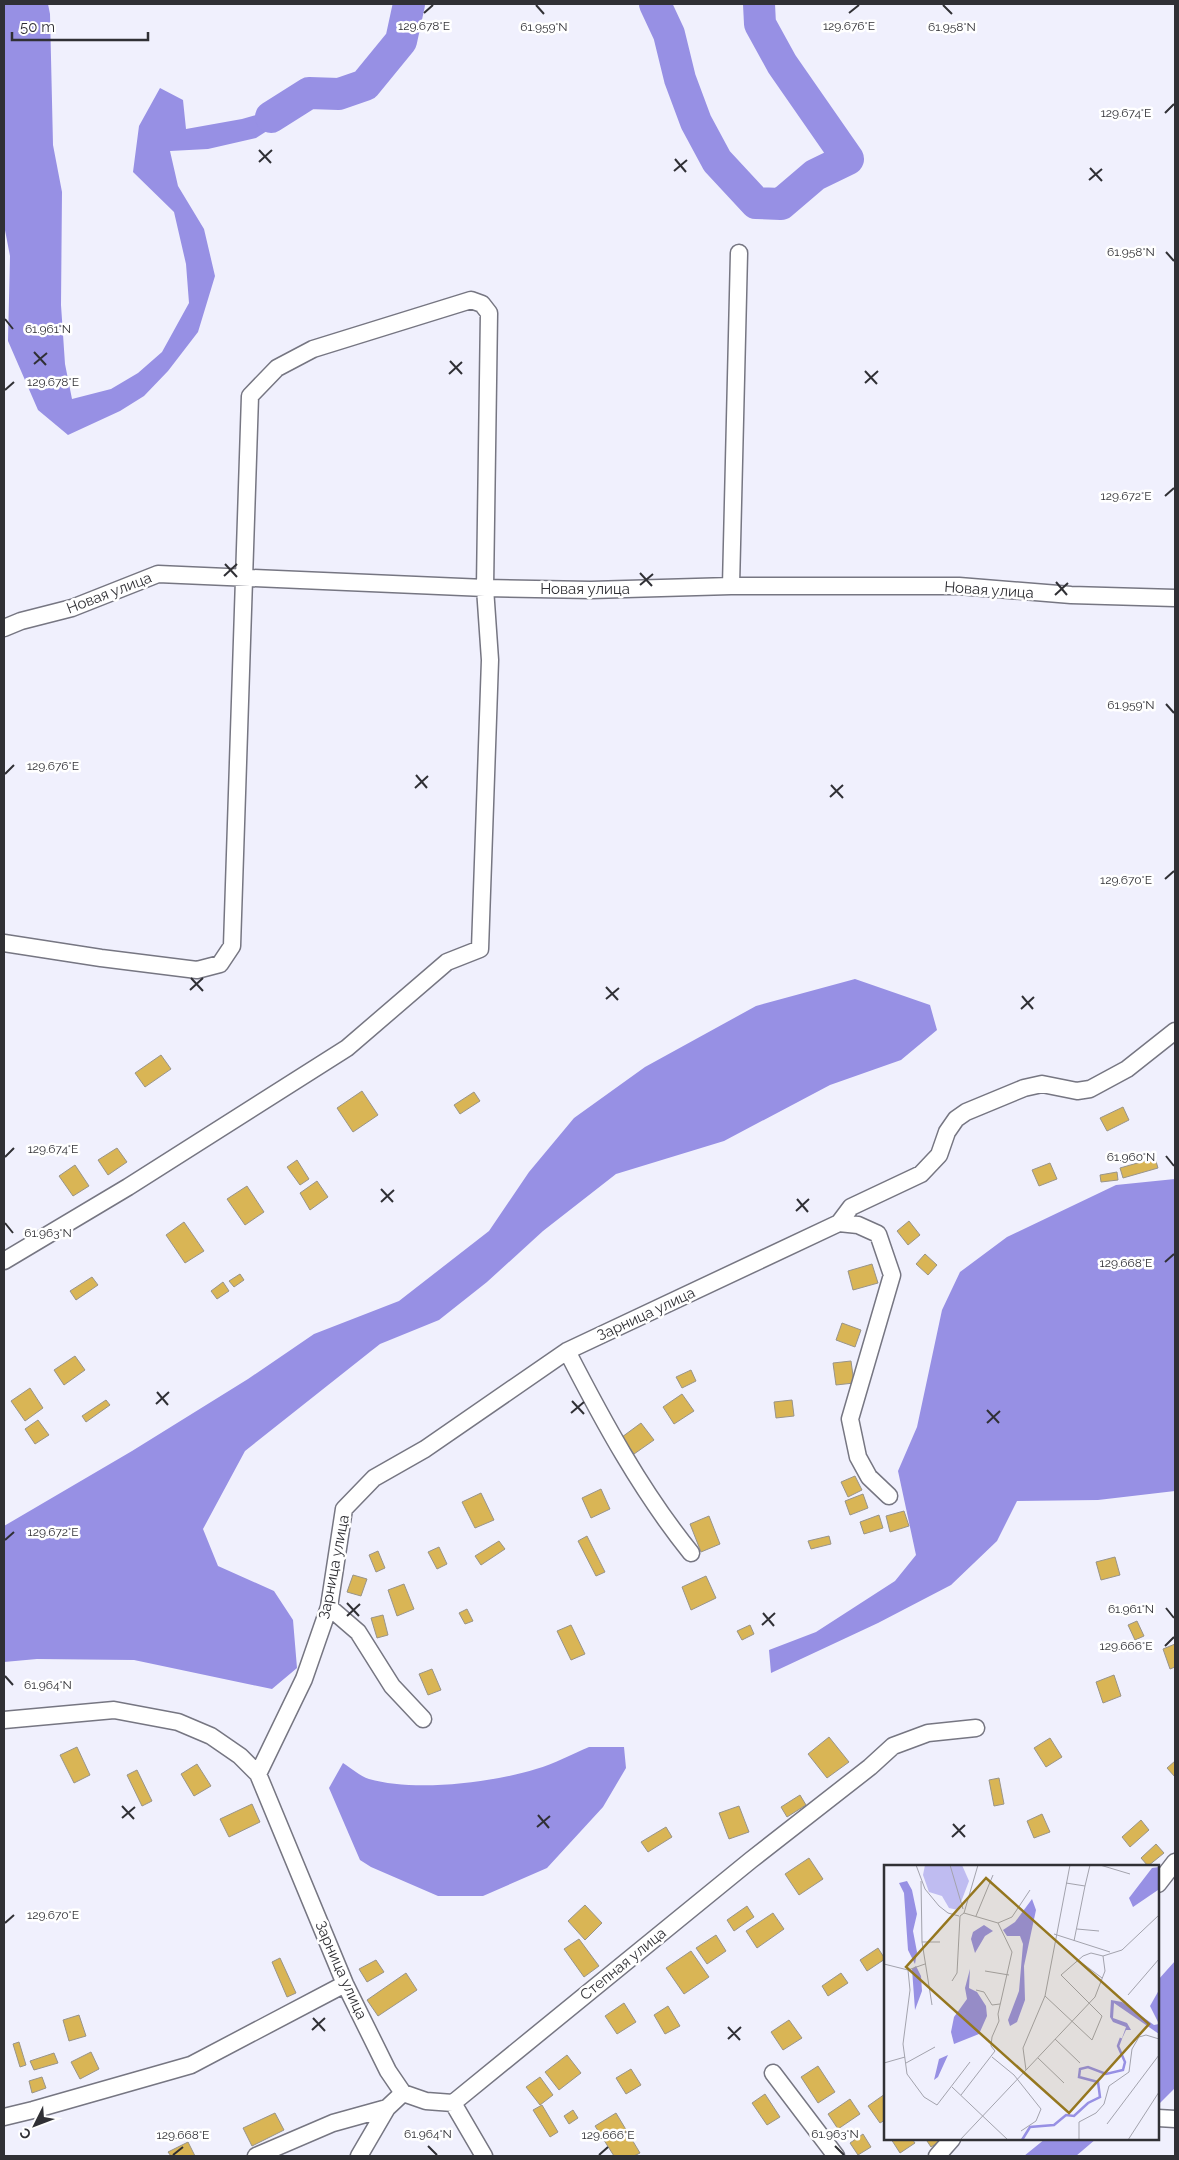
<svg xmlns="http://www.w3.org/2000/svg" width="1179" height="2160" font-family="Raleway,sans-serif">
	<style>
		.water { fill: #9790e4 }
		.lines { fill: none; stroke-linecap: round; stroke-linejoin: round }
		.river { stroke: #9790e4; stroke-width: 32 }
		.building { fill: #d9b555; stroke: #999489 }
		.minor-casing { stroke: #767682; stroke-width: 19 }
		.minor { stroke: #fff; stroke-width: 16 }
		.ticks { fill: none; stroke: #303035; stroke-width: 2 }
		.labels { text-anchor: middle; stroke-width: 5; stroke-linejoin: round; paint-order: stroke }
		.street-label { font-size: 15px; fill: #303035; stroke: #fff }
		.inset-river { fill: none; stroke: #9790e4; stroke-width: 2.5 }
		.inset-road { fill: none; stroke: #a3a3ad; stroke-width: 1 }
		.view { fill: #95771f; fill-opacity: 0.15; stroke: #95771f; stroke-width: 2.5 }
		.inset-edge { fill: none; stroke: #303035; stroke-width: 2.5 }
		.ticks-label { font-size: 12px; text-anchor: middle; fill: #303035; stroke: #fff; stroke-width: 5; stroke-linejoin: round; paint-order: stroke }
	</style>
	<rect width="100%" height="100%" fill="#f0f0fd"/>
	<path class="water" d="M4,4H48L50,14L53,145L62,192L61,305L65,364L72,399L111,389L138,373L162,352L189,303L186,264L174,212L133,172L139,126L160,88L183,100L186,129L242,119L277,109L309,93L281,122L256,138L208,149L170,151L178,186L204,229L215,276L198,332L168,371L144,396L120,411L68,435L38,410L8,341L10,256L4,225Z
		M855,979L930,1005L937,1030L901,1060L830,1085L724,1141L616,1174L543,1231L487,1282L439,1320L380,1344L245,1451L203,1529L218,1566L274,1591L293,1620L297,1668L272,1689L134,1660L37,1659L4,1662V1526L132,1451L248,1379L314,1334L399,1301L489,1231L529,1172L574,1118L645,1067L756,1006Z
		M1175,1179V1491L1098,1500L1017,1501L997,1541L951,1585L878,1623L771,1673L769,1650L816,1632L895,1581L916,1555L898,1471L917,1427L942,1310L960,1272L1007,1237L1116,1185Z
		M589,1747H624L626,1768L603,1807L547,1868L483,1896H438L371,1867L360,1860L329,1788L343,1763C351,1768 360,1776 369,1779C414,1792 491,1783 536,1769C554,1764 572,1754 589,1747Z
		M1175,1961V2088L1158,2105V1980Z
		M1045,2139H1096L1076,2156H1024Z"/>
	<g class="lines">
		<path class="river" d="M655,4L669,34L680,79L696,122L717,161L756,203L781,204L815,175L848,159L782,64L760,24L759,4
			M271,117L309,93L339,94L365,85L401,41L409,4"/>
	</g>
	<path class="building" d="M161,1055L171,1069L145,1087L135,1073Z
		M362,1091L378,1115L353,1132L337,1108Z
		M474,1092L480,1101L460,1114L454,1105Z
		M1123,1107L1129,1120L1107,1131L1100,1118Z
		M117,1148L127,1162L108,1175L98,1160Z
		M1155,1158L1158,1168L1123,1178L1120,1168Z
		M297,1160L309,1179L300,1185L287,1167Z
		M1050,1163L1057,1179L1039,1186L1032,1170Z
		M75,1165L89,1186L73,1196L59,1176Z
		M1117,1172L1118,1180L1101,1182L1100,1175Z
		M317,1181L328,1197L310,1210L300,1193Z
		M247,1186L264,1212L245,1225L227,1199Z
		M909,1221L920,1235L908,1245L897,1231Z
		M184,1222L204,1251L185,1263L166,1235Z
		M925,1254L937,1265L928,1275L916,1264Z
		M872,1264L878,1283L853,1290L848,1271Z
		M240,1274L244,1280L234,1287L229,1281Z
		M92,1277L98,1285L76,1300L70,1291Z
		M223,1282L229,1291L217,1299L211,1291Z
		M842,1323L861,1330L855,1347L836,1340Z
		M75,1356L85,1370L64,1385L54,1370Z
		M851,1361L854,1383L836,1385L833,1363Z
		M691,1370L696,1381L682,1388L676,1377Z
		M30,1388L43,1408L25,1421L11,1401Z
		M682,1394L694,1411L674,1424L663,1407Z
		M106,1400L110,1405L86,1422L82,1416Z
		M792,1400L794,1416L776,1418L774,1402Z
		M38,1420L49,1435L35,1444L25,1429Z
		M641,1423L654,1440L634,1454L622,1437Z
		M855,1476L862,1490L848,1497L841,1482Z
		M601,1489L610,1509L591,1518L582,1498Z
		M481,1493L494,1520L475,1528L462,1502Z
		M863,1494L868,1508L850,1515L845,1501Z
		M904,1511L909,1526L890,1532L886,1516Z
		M879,1515L883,1528L864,1534L860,1522Z
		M709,1516L720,1544L701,1552L690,1524Z
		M587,1536L605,1572L596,1576L578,1541Z
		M829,1536L831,1544L811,1549L808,1541Z
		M499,1541L505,1549L481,1565L475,1556Z
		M439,1547L447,1564L437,1569L428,1552Z
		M378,1551L385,1568L376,1572L369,1555Z
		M1115,1557L1120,1575L1101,1580L1096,1562Z
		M353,1575L367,1579L361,1596L347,1592Z
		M706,1576L716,1598L691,1610L682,1587Z
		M404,1584L414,1609L397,1616L388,1590Z
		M467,1609L473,1621L465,1624L459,1613Z
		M383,1615L388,1635L377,1638L371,1618Z
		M1137,1621L1144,1636L1135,1640L1128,1625Z
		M571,1625L585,1654L571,1660L557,1631Z
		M750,1625L754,1634L742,1640L737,1631Z
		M1175,1644V1667L1170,1669L1163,1649Z
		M432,1669L441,1690L428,1695L419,1674Z
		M1114,1675L1121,1696L1103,1703L1096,1682Z
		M829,1737L849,1762L827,1778L808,1754Z
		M1050,1738L1062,1757L1046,1767L1034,1748Z
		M77,1747L90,1775L74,1783L60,1755Z
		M1175,1761V1777L1167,1768Z
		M197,1764L211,1786L194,1796L181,1774Z
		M137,1770L152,1801L142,1806L127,1775Z
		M999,1778L1004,1804L994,1806L989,1780Z
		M800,1795L806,1805L787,1817L781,1807Z
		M252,1804L260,1822L229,1837L220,1819Z
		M739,1806L749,1832L729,1839L719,1813Z
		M1042,1814L1050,1832L1034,1838L1027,1821Z
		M1141,1820L1149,1830L1130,1847L1122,1837Z
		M666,1827L672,1837L648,1852L641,1842Z
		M1156,1844L1164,1853L1148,1866L1141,1858Z
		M809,1858L823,1879L799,1895L785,1874Z
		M585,1905L602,1923L585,1940L568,1921Z
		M747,1906L754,1917L734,1931L727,1920Z
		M773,1913L784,1929L757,1948L746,1931Z
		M716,1935L726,1951L707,1964L696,1948Z
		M579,1939L599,1966L584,1977L564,1949Z
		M878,1948L885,1959L867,1971L860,1960Z
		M691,1951L709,1977L684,1994L666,1968Z
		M280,1958L296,1993L287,1997L272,1962Z
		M376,1960L384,1972L367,1982L359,1969Z
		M406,1973L417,1990L378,2016L367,2000Z
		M841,1973L848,1983L828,1996L822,1986Z
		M624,2003L636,2022L617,2034L605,2016Z
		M668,2006L680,2026L665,2034L654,2015Z
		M79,2015L86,2036L69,2041L63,2020Z
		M789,2020L802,2038L783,2050L771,2032Z
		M19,2042L26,2065L20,2067L13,2044Z
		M91,2052L99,2069L80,2079L71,2062Z
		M54,2053L58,2063L34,2070L30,2061Z
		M567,2055L581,2073L559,2090L545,2072Z
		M818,2066L835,2092L818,2103L801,2077Z
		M631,2069L641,2085L626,2094L616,2078Z
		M42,2077L46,2088L32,2093L29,2081Z
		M540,2077L553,2095L540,2105L526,2087Z
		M765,2094L780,2117L767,2125L752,2103Z
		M885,2094V2120L880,2123L868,2106Z
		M850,2099L860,2114L838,2129L828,2114Z
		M542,2105L558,2132L550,2137L533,2110Z
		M573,2110L578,2118L569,2124L564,2116Z
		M275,2113L284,2130L252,2146L243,2128Z
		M616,2113L640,2153L634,2156H614L595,2126Z
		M863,2134L871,2147L858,2155L850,2143Z
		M891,2139H912L915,2143L900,2153Z
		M931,2139H941L942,2140L931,2147L927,2141Z
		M188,2142L195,2156H171L168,2152Z"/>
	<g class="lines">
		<defs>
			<path id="minor" d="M731,586L739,253
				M4,628L21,621L72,608L158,574L485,588L591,590L731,586H959L1071,595L1175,598
				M4,943L101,958L197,970L220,964L232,946L250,396L277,368L313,349L471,300L482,304L489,313L485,588L490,660L480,949L447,962L347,1048L128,1187L4,1261
				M839,1223L858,1225L878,1234L892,1275L850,1419L858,1457L869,1477L889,1496
				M567,1351C603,1421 641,1491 691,1553
				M329,1607L358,1632L392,1686L423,1719
				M4,1720L114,1710L178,1722L211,1736L240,1756L258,1774L345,1984L388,2071L403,2093
				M258,1774L304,1679L329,1607L344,1509L374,1478L425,1449L567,1351L839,1223L851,1207L921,1174L939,1155L947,1132L956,1119L966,1112L1024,1088L1042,1084L1077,1091L1090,1089L1127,1069L1175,1031
				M1158,1884L1175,1862
				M773,2073L836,2156
				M453,2103L484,2156
				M4,2117L33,2110L191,2065L345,1984
				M1158,2118L1175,2119
				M256,2156L333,2123L387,2108L403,2093L426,2101L453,2103L751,1860L870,1767L893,1746L928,1733L976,1728
				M359,2156L387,2108
				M937,2156L952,2139"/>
		</defs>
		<use href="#minor" class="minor-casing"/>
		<use href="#minor" class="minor"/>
	</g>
	<path class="ticks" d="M536,5L544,14M943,5L952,14M424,13L433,5M849,13L859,5M1165,113L1174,104M259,150L271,163M675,159L686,172M259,162L272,150M1090,168L1102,181M674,171L687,160M1089,180L1102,169M1166,252L1174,261M5,319L13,329M34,352L46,365M450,361L462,374M34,364L47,353M865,371L877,384M449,374L462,362M865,383L878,371M5,390L14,382M1165,496L1174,488M225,564L237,577M640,573L652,586M224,576L237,564M1056,582L1067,595M640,585L653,574M1055,595L1068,583M1166,704L1174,713M5,774L14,765M416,775L427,788M831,785L843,798M415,788L428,776M830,797L843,785M1165,879L1174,871M191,978L203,991M606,987L618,1000M190,990L203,978M1022,996L1033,1009M606,999L619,988M1021,1009L1034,997M1166,1156L1174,1166M5,1157L14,1148M381,1189L393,1202M797,1199L808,1212M381,1202L394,1190M796,1211L809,1199M5,1223L13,1233M1165,1262L1174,1254M157,1392L168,1405M572,1401L584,1414M156,1404L169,1392M987,1410L999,1423M571,1413L584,1402M987,1423L1000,1411M5,1540L14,1532M347,1603L359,1616M1166,1608L1174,1618M763,1613L774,1626M347,1616L360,1604M762,1625L775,1613M1165,1646L1174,1637M5,1676L13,1685M122,1806L134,1819M538,1815L549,1828M122,1818L135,1807M953,1824L965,1837M537,1827L550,1816M952,1837L965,1825M5,1923L14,1915M313,2018L325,2031M728,2027L740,2040M312,2030L325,2018M728,2039L741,2027M428,2146L437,2155M835,2146L844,2155M173,2155L183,2147M599,2155L608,2147"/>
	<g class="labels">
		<g class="street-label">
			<text x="585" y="594">Новая улица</text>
			<text transform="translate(989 590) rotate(4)" y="5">Новая улица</text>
			<text transform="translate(109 593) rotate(-21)" y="5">Новая улица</text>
			<text transform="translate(646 1314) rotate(-25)" y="5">Зарница улица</text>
			<text transform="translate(334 1567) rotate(-79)" y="5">Зарница улица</text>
			<text transform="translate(623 1964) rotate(-39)" y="5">Степная улица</text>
			<text transform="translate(341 1970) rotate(66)" y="5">Зарница улица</text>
		</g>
	</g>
	<g transform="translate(884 1865)">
		<rect width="275" height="275" fill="#f0f0fd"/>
		<path d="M41,0H78L85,16L74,45L65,43L58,31L45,27L39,10Z" fill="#bfbcf1"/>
		<path d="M275,2L274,25L249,42L245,33L268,3ZM23,16L28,25L33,49L29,66L33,87L31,99L24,85L20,28L15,18ZM148,34L152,45L140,101L141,135L133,157L126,161L124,155L135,126L139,79L136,71H123L119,65L131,57ZM100,60L109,66L101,71L91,88L87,74L89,67ZM32,101L37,111L38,126L31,145L28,104ZM86,104L85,123L93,127L102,141L103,151L95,169L70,179L67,167L70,152L83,134L81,123ZM275,125V159L266,141ZM227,135L238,137L270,160L275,159V169L230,138L229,153L243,158L247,165H242L237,176L242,162L229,157L226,152ZM64,190L54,212L50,215L55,194Z" fill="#9790e4"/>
		<path class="inset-river" d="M138,275L146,262L170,260L182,250L190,251L204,238L216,232L214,217L195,212L196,204L204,202L222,209L239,205L241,197L234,181L237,173"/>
		<path class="inset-road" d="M32,0L41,24L55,41L64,48L75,51M66,0L79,44M186,0L161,131L208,175L218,151L177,110L199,91L207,88L219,91M216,0L246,9M37,16L38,77L48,140M182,18L201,21L206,0M92,51L109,10M114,58L128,52L146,25M193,64L215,66M170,69L226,87M190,76L201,21M38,77H56M194,95L218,113M0,99L24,105M41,99L24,105L26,125L19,179L23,209L40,232L53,240L86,197M101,106L125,110M68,116L73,108L76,51L80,48L94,0M92,125L100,127L108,140L116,139M244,130L275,94M171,174L196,198M108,192L130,210L157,244L152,256L137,266M154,193L180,218M0,198L21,192M22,198L51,182M142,205L139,183L161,131M68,222L124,275M77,230L111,186L107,181L108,172L115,156L114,149L128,87L114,58L80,48M223,259L275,190M76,275L211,132L221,106L219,91L238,85L275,50M195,275V257L212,248L220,239L225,221L245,207L248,184L255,172L262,170L275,174M244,275L275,227"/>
		<path class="view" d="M102,13L265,159L185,248L22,102Z"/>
		<rect width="275" height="275" class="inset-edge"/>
	</g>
	<g class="ticks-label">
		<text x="424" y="30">129.678°E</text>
		<text x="849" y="30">129.676°E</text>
		<text x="544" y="31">61.959°N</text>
		<text x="952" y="31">61.958°N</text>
		<text x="1126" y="117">129.674°E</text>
		<text x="1131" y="256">61.958°N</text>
		<text x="48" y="333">61.961°N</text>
		<text x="53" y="386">129.678°E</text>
		<text x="1126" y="500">129.672°E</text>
		<text x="1131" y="709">61.959°N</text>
		<text x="53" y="770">129.676°E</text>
		<text x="1126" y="884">129.670°E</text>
		<text x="53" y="1153">129.674°E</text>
		<text x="1131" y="1161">61.960°N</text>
		<text x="48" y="1237">61.963°N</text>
		<text x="1126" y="1267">129.668°E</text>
		<text x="53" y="1536">129.672°E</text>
		<text x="1131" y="1613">61.961°N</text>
		<text x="1126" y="1650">129.666°E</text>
		<text x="48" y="1689">61.964°N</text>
		<text x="53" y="1919">129.670°E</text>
		<text x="428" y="2138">61.964°N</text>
		<text x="835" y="2138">61.963°N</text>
		<text x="183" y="2139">129.668°E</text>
		<text x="608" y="2139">129.666°E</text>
	</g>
	<rect width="1179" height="2160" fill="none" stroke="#303035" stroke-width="10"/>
	<g transform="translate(35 2125) rotate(228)" stroke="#ffffff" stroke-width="4" paint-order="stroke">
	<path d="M0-4L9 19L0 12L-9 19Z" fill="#303035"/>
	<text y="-8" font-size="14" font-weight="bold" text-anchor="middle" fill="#303035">С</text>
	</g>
	<path d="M12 32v8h136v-8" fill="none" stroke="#303035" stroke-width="2.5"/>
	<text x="20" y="32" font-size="15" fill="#303035" stroke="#ffffff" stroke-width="4" paint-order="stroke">50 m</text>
</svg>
